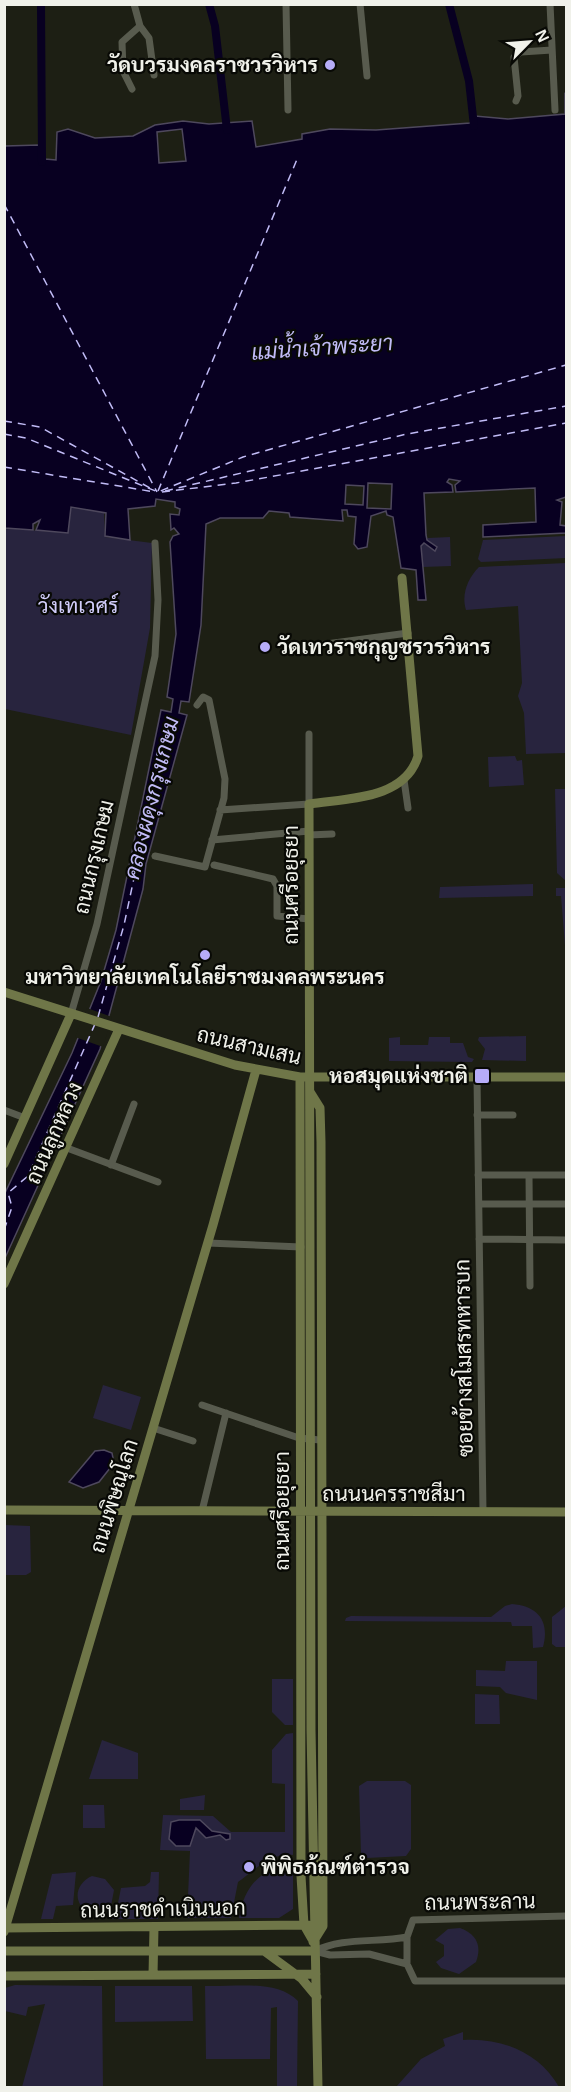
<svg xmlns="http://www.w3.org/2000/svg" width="571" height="2092" font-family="Arial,Sarabun,sans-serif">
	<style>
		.green { fill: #28243e }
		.water { fill: #080021; stroke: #4e485d; stroke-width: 1.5; fill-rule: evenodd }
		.pier { fill: #1d1f14 }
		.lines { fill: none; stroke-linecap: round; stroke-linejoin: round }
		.canal { stroke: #080021; stroke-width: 8 }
		.ferry { stroke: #c1bbf6; stroke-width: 1.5; stroke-dasharray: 8 6; stroke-linecap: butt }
		.street { stroke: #585b4e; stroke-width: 7 }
		.secondary { stroke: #6f7648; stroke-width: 9 }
		.poi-dot { fill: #b6acf8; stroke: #080905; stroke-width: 2 }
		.labels { text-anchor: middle; stroke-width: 4.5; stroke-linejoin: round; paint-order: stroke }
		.poi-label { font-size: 21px; font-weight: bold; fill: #f0f1ea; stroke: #080905; text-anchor: end }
		.park-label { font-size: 21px; fill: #d2cefb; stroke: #080905 }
		.street-label { font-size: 21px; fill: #f0f1ea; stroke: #080905 }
		.water-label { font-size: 22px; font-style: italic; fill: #c1bbf6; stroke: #080905 }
	</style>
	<rect width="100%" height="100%" fill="#1d1f14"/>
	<path class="green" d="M71,507L104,512L105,537L152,543L150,628L131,735L5,709L4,528L68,533Z
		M566,536V558L481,562L478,559L483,540Z
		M450,537L451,566L423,567L421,546L428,538Z
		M566,563V753L526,754L524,713L518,696L522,683L518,606L466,610C461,594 468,578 479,567Z
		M515,756L517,761L522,760L524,785L489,787L488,757Z
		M555,789H566V881L557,873Z
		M533,884V896L439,898L440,887Z
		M556,888H566V958L561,896H556Z
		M526,1036V1061L482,1060L485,1049L478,1040L479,1037Z
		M400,1037V1045H428L429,1037H450V1043H463L468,1057L474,1059L472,1062L389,1061V1038Z
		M103,1385L141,1397L131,1430L93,1418Z
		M5,1525L30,1526L31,1572L26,1575H5Z
		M512,1604C538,1606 550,1621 543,1647L533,1648L532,1626H512L511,1622L345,1621L346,1618L351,1616L491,1617L505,1606Z
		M566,1606V1647H556L552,1644V1617Z
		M506,1661H537V1700L506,1693L500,1687L476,1686V1670L505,1671Z
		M272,1679H293V1725H285L272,1712Z
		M475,1694L499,1695L500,1724H475Z
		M293,1733V1855C271,1852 255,1870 238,1882L231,1918H187L190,1851L160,1850L163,1815L213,1816L231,1832H285V1784L272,1783V1750L286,1734Z
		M102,1740L138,1753V1779H89Z
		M367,1781H405L411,1785V1849L406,1856L367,1858L361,1854L359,1786Z
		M205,1795L204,1810H180V1799Z
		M83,1805H104L105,1828H83Z
		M293,1864V1909L279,1918H239C244,1887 260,1868 293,1864Z
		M76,1872L73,1905L56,1906L53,1919H41L52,1874Z
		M151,1872H159L158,1919H111L117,1908L121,1888L145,1886L150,1882Z
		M92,1876L105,1879L114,1890L111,1906L104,1909H84C72,1898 78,1882 92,1876Z
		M460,1928C477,1934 482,1946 476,1962L459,1974L441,1968L436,1962L444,1956V1945L435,1940L448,1929Z
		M15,1985L102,1986L103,2087H22L45,2004L28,2007L26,2016L5,2011V1988Z
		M115,1986H192L193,2021L115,2022Z
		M205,1986C235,1987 276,1979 298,2001L297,2087H277V2007L271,2008L270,2059H206Z
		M463,2032V2040C501,2037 540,2053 559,2087H396L421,2059L445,2046L443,2039Z"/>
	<path class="water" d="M565,94L566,95V497L557,500L562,502L560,525L566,526V533L483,537V525L536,522L535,488L456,492L455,485L460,481L449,479L447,482L452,485L453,492L424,493L426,535L427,540L437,547L435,551L424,543L421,546L426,600H418L416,570L401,568L393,517L387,515L386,511L371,516L367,547L358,549L354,544L356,517L348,516L347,510H342L343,521L290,517L289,513L269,511L263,518H220L206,524L201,625L189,702L181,701L179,713L187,715L146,864L143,889L100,1049L5,1258V1193L72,1053L101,981L116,930L161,710L171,712L173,699L167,697L176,634L170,542L173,536L179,534L174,528L171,530L170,514L179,515L180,509L175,507V502L156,499L155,506L128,509L130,540L105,536L106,513L71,507L68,533L36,530L40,520L33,524V530L5,528V146L39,145L45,159L56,160L57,132L68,129L95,138L133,136L155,125L183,121L209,124L252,121L256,147L302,139V134L330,129L376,130L470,123L475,116L508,119L565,114ZM182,129L186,161L159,163L157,132ZM368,483L392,484L391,509L367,508ZM346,485L364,486L363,505L345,504Z
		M104,1450L112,1453L114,1463L99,1482L83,1488L69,1482L95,1451Z
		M179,1820H200L212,1831L230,1834V1839L226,1840L220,1835L206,1838L196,1828L190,1846H176L169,1839L171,1822Z"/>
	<path class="pier" d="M87,1008L112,1017L103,1047L75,1037Z"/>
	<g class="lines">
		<path class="canal" d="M41,4L42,162
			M209,4L215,26L227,130
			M449,4L469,81L474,126"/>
		<path class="ferry" d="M4,204L157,492
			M4,421L40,427L150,488
			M4,434L26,438L158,492L243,457L566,365
			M4,467L155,492
			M158,491L298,157
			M165,491L407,434L566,406
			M162,492L236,483L566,423
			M98,1017L124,925L157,770V749
			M4,1230L12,1207L8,1193L28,1176L95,1024"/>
		<path class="street" d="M134,4L140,26L149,38L154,75
			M286,4L288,110
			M360,4L367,76
			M550,4L555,110
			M132,89L123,71L122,42L140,26
			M516,101L518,96L514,57L521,52L552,50
			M319,645L408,633
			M404,780L408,808
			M220,810L309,804V734
			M309,835L332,834
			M212,840L309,831
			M155,856L205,867L224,798L225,779L209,700L203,697L197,705
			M214,865L273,879L277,886V916L309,919
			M71,1014L97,924L155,656L158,600L155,543
			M477,1078L483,1512
			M4,1110L25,1118
			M477,1115H513
			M67,1148L158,1182
			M111,1165L134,1104
			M478,1175H566
			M529,1175L530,1286
			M479,1204H566
			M479,1239L566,1240
			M208,1243L301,1247
			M202,1405L299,1438L320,1440
			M153,1428L193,1441
			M202,1511L226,1413
			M407,1937V1964
			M315,1951C342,1937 377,1943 407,1937L413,1920L566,1916
			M315,1951L330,1955L369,1954L407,1964L415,1981H566"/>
		<path class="secondary" d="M4,992L235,1065L300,1077H566
			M300,1077L301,1876L304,1925L312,1939
			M310,1092L320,1108L321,1142L323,1926L313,1942
			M4,1164L71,1014
			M4,1284L119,1029
			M4,1510L566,1512
			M4,1928L308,1925
			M4,1932L213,1225L256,1070
			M4,1951H315
			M264,1951L302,1979L317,1997
			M153,1975L154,1928
			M4,1976L316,1974
			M318,2088L311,1730L309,804C347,798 405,800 418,756L402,578"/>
	</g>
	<g class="poi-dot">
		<circle cx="330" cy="65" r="6"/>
		<circle cx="265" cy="647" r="6"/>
		<circle cx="205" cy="955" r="6"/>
		<rect x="474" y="1068" width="16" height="16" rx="3"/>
		<circle cx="249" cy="1867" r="6"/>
	</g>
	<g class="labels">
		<g class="poi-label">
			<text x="318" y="72">วัดบวรมงคลราชวรวิหาร</text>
			<text x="277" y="654" text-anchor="start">วัดเทวราชกุญชรวรวิหาร</text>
			<text x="205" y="984" text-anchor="middle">มหาวิทยาลัยเทคโนโลยีราชมงคลพระนคร</text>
			<text x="468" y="1083">หอสมุดแห่งชาติ</text>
			<text x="261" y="1874" text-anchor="start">พิพิธภ้ณฑ์ตำรวจ</text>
		</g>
		<g class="park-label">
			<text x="78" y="613">วังเทเวศร์</text>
		</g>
		<g class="street-label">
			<text transform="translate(94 857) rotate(-77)" y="7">ถนนกรุงเกษม</text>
			<text transform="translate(291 885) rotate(-90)" y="7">ถนนศรีอยุธยา</text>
			<text transform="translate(249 1046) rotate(13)" y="7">ถนนสามเสน</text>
			<text transform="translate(54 1133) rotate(-66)" y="7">ถนนลูกหลวง</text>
			<text transform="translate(464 1358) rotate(-91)" y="7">ซอยข้างสโมสรทหารบก</text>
			<text x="394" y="1501">ถนนนครราชสีมา</text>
			<text transform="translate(114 1496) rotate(-73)" y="7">ถนนพิษณุโลก</text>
			<text transform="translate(282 1511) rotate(-90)" y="7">ถนนศรีอยุธยา</text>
			<text transform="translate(480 1902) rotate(-1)" y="7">ถนนพระลาน</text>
			<text transform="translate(163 1909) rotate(-1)" y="7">ถนนราชดำเนินนอก</text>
		</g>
		<g class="water-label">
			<text transform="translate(322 347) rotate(-4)" y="8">แม่น้ำเจ้าพระยา</text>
			<text transform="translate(151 798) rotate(-76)" y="8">คลองผดุงกรุงเกษม</text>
		</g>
	</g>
	<rect width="571" height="2092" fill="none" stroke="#f0f1ea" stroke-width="12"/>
	<g transform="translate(529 42) rotate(65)" stroke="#080905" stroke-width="4.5" paint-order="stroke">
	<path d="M0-4.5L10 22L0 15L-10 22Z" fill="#f0f1ea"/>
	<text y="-9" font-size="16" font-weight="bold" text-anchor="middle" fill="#f0f1ea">N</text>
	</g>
</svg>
